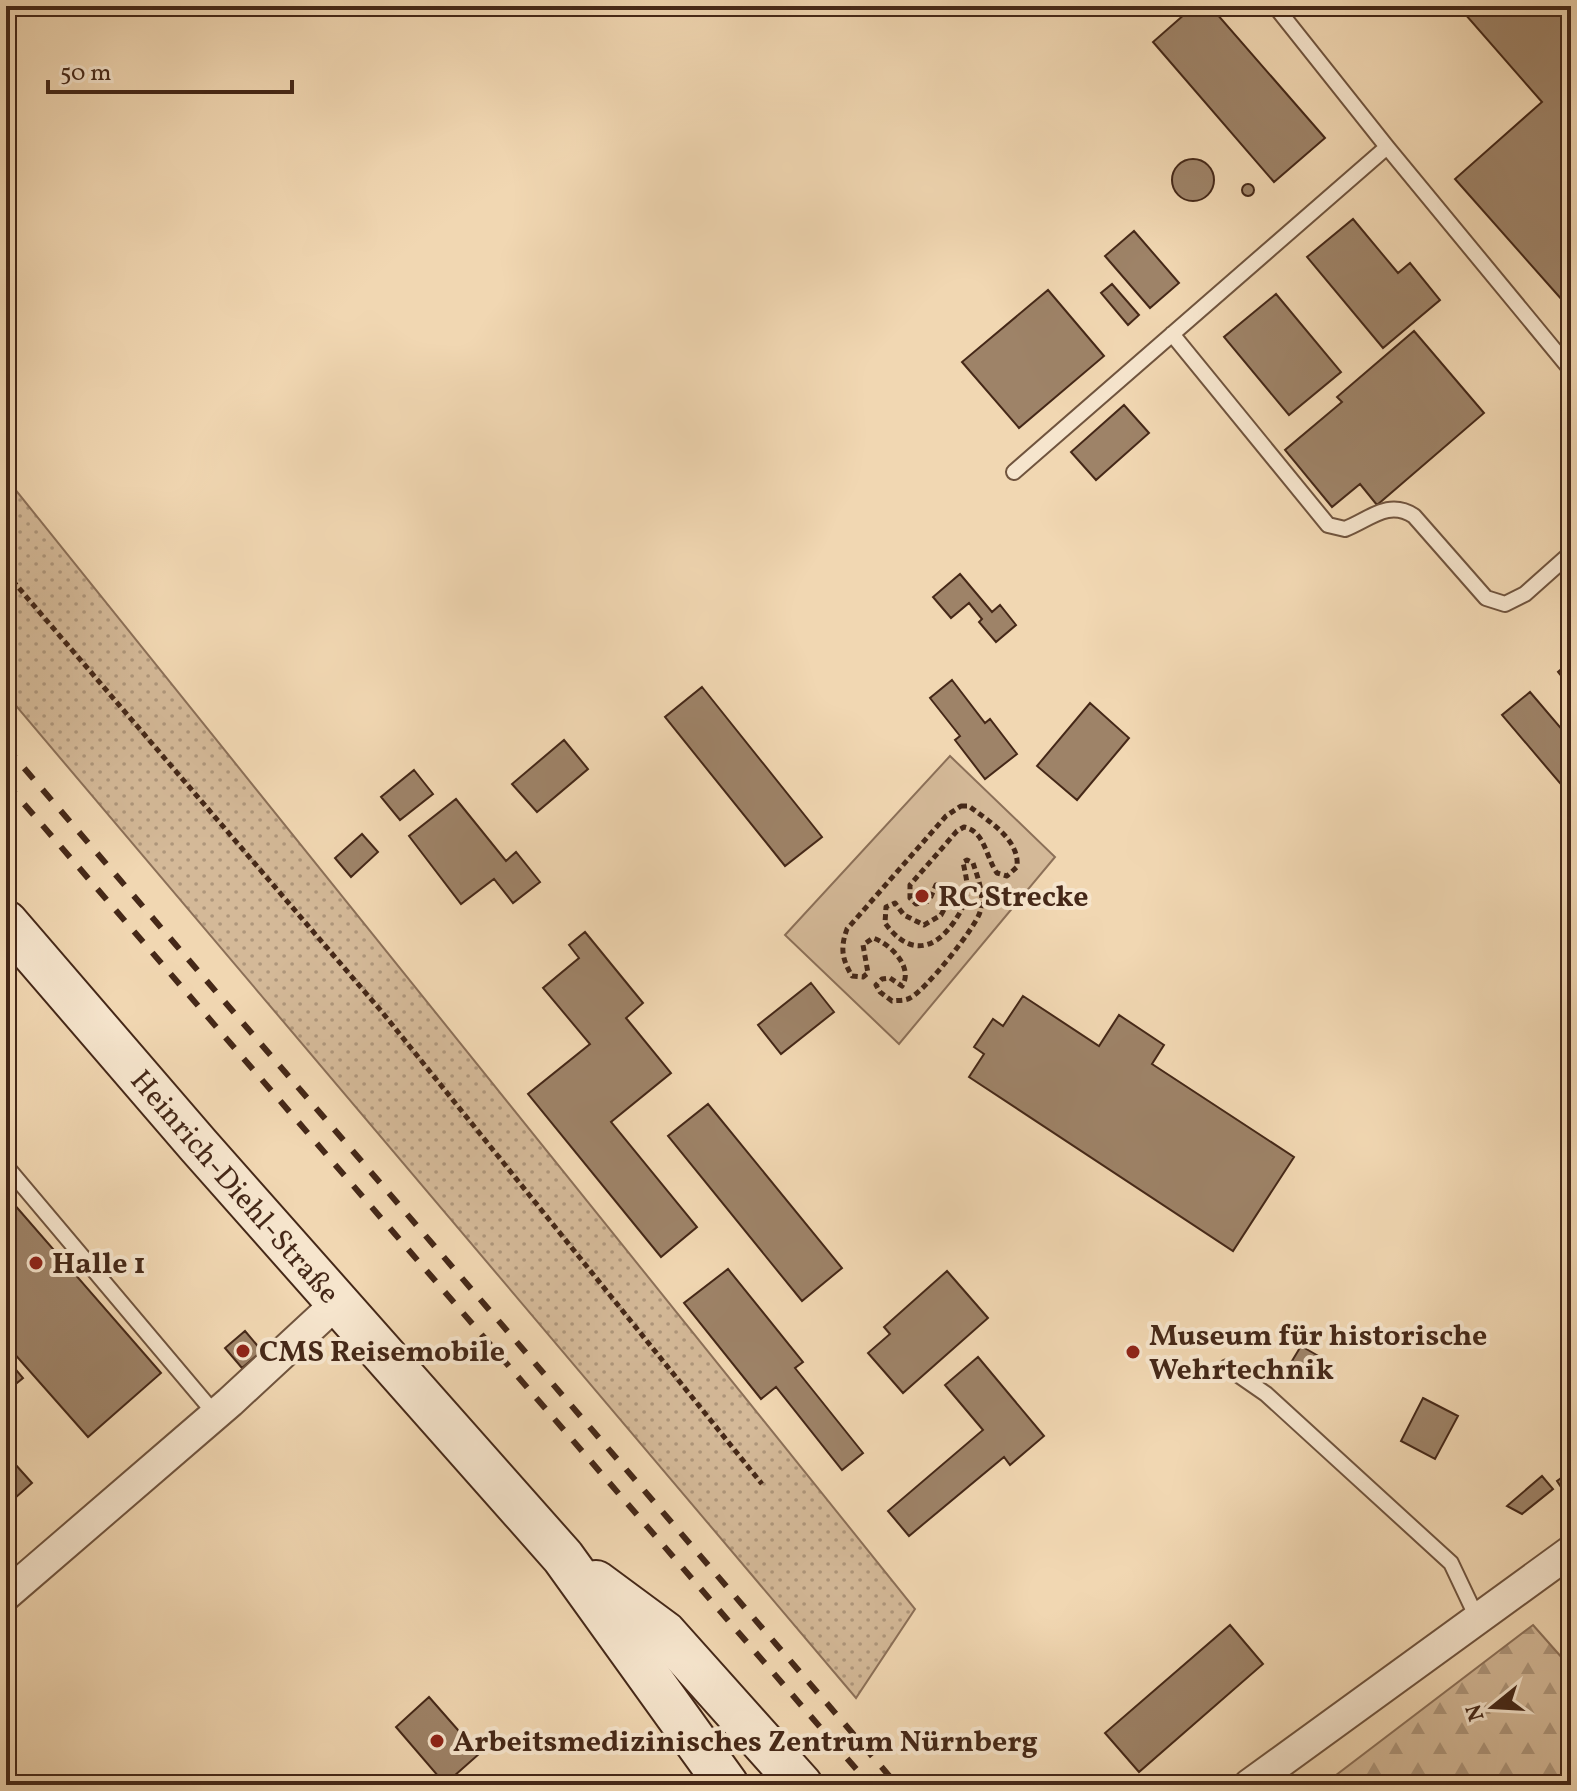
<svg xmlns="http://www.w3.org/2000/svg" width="1577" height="1791" font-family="Vollkorn,serif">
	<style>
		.grass { fill: url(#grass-dots); stroke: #8c7058; stroke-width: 2 }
		.forest { fill: url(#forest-firs); stroke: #8c7058; stroke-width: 2 }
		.pitch { fill: #d4b998; stroke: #8c7058; stroke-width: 2 }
		.building { fill: #9e8368; stroke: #452818; stroke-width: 2 }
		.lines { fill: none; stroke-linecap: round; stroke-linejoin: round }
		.lane-casing { stroke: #70543e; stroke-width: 18 }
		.street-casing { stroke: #70543e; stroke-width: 34 }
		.secondary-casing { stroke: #452818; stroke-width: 46 }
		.path { stroke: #452818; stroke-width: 5; stroke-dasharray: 6 4; stroke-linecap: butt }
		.lane { stroke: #f6e5cd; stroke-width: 14 }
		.street { stroke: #f6e5cd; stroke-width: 30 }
		.secondary { stroke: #f6e5cd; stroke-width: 42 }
		.rail { stroke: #452818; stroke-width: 6; stroke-dasharray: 14 14; stroke-linecap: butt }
		.poi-dot { fill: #8f2418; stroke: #f6e5cd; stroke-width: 3 }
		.labels { text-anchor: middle; stroke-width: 8; stroke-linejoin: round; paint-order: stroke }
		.poi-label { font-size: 30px; font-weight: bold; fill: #452818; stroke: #f6e5cd; text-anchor: start }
		.street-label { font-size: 30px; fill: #452818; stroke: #f6e5cd }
	</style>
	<defs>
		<pattern id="grass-dots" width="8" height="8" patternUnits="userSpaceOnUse" patternTransform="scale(2)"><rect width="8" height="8" fill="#d4b998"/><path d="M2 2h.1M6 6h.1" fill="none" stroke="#ae967b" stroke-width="1.8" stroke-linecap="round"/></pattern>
		<pattern id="forest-firs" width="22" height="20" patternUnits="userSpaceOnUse" patternTransform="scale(2)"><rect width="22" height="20" fill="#d4b998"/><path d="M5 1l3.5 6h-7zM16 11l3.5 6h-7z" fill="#ae967b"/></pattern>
	</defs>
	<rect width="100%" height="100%" fill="#f1d7b2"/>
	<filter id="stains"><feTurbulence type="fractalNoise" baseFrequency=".0025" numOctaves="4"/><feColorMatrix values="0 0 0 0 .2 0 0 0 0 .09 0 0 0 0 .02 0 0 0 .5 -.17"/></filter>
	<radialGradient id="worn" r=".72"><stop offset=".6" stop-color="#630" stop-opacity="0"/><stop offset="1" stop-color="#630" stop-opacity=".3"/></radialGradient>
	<path class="grass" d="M6,478L915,1609L856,1698L6,694Z"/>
	<path class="forest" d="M1533,1625L1571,1668V1785H1323Z"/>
	<path class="pitch" d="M950,756L1055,857L899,1044L785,935Z"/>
	<path class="building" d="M1194,6H1210L1325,138L1274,182L1153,42Z
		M1458,6H1571V310L1455,179L1542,102Z
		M1172 180a21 21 0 1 1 42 0a21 21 0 1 1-42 0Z
		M1242 190a6 6 0 1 1 12 0a6 6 0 1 1-12 0Z
		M1353,219L1398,273L1410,263L1440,300L1383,348L1307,257Z
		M1134,231L1179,283L1150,308L1105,256Z
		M1112,284L1139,315L1128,325L1101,293Z
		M1048,290L1104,356L1019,428L962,362Z
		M1276,294L1341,372L1289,415L1224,337Z
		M1414,331L1484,413L1377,505L1360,484L1332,507L1285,450L1342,402L1337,397Z
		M1124,405L1149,433L1096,480L1071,452Z
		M960,574L992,612L1000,605L1016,625L996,642L979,622L982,619L969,603L951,618L933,597Z
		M1571,661V688L1558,672Z
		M952,680L985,723L990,719L1017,754L985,779L955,740L960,736L930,698Z
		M702,687L822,837L785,866L665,717Z
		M1530,692L1571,740V796L1502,715Z
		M1090,703L1129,738L1077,800L1037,766Z
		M564,740L588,769L537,812L512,784Z
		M414,770L433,794L400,820L381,797Z
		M456,799L506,861L516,852L540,882L513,903L494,879L461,904L409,836Z
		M362,834L378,852L351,877L335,858Z
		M585,932L643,1003L626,1018L671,1073L611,1122L697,1227L661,1257L528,1094L590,1044L543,988L579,958L569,945Z
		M811,983L834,1012L781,1054L758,1025Z
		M1023,996L1099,1046L1119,1015L1164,1045L1152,1064L1294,1157L1233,1251L969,1077L984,1054L974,1047L993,1019L1003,1026Z
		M708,1104L842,1268L802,1301L668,1136Z
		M6,1195L161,1373L88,1437L12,1351L6,1357Z
		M728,1269L803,1362L795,1368L863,1453L842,1470L776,1387L761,1399L684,1303Z
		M947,1271L988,1318L903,1393L868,1353L890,1334L884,1327Z
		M245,1331L262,1351L242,1368L225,1348Z
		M1301,1346L1322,1358L1310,1378L1289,1366Z
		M978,1357L1044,1436L1010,1465L1004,1457L909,1536L888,1511L983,1430L945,1385Z
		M6,1358L23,1378L6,1392Z
		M1423,1398L1458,1416L1435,1459L1401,1441Z
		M6,1454L32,1483L6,1506Z
		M1571,1471V1489L1565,1493L1557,1481Z
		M1542,1476L1553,1489L1522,1514L1507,1506Z
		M1230,1625L1263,1664L1139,1772L1105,1733Z
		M429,1697L479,1754L445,1784L396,1727Z"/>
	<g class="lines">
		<defs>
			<path id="lane" d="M1275,6L1387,147L1571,370
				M1172,334L1328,525L1345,529C1369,520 1388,499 1414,516L1486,598L1505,604L1525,594L1571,553
				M1014,472L1387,147
				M6,1166L216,1415
				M1227,1367L1266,1394L1451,1563L1478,1620"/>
			<path id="street" d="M6,1595L230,1402L339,1301
				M1249,1785L1571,1551"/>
			<g id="secondary">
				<path id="s1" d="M6,922L199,1146L563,1557L727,1785"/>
				<path d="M596,1582L665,1633L801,1785"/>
			</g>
		</defs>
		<use href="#lane" class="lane-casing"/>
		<use href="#street" class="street-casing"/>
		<use href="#secondary" class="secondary-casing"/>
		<path class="path" d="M6,573L382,1012L762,1484
			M961,806H969C988,821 1020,839 1017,867L1007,876L997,873C986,858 985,831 964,827L957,831L910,885V898L916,904L929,901L936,885H943L951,897L941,915L924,925L904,915L895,903L886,907L885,923C908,955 933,952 954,922C960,913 966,903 967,893C968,883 965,872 963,862L967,860L973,863C978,878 985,896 980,912C976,927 925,991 910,998C905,1001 898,1000 892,1001L880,992L876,985L882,979L890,978L902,986C914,968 891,944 873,938L863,945L868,973L863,977L852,976C842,959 840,948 847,929L946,816Z"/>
		<use href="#lane" class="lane"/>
		<use href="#street" class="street"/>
		<use href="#secondary" class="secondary"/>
		<path class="rail" d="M6,747L897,1785
			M6,783L870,1785"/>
	</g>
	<g class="poi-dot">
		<circle cx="922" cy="896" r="8"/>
		<circle cx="36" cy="1263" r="8"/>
		<circle cx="243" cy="1351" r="8"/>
		<circle cx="1133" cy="1352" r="8"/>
		<circle cx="437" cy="1741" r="8"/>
	</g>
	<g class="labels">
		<g class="poi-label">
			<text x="938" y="906">RC Strecke</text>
			<text x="52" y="1273">Halle 1</text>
			<text x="1149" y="1345">Museum für historische<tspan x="1149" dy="34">Wehrtechnik</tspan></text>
			<text x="259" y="1361">CMS Reisemobile</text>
			<text x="453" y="1751">Arbeitsmedizinisches Zentrum Nürnberg</text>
		</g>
		<g class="street-label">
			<text dy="10" stroke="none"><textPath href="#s1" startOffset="350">Heinrich-Diehl-Straße</textPath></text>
		</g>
	</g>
	<rect width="1577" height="1791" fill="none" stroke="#f1d7b2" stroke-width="32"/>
	<rect x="8" y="8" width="1561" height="1775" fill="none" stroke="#452818" stroke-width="4"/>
	<rect x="16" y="16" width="1545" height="1759" fill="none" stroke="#452818" stroke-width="2"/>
	<g transform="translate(1493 1707) rotate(252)" stroke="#f6e5cd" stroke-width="6" paint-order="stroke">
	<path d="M0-6L14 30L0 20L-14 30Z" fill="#452818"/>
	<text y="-12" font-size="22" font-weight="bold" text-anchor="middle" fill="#452818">N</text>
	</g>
	<path d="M48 80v12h244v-12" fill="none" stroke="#452818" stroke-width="4"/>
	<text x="60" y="80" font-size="24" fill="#452818" stroke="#f6e5cd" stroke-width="6" paint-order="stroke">50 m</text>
	<rect width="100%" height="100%" filter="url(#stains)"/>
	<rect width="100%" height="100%" fill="url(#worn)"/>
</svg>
